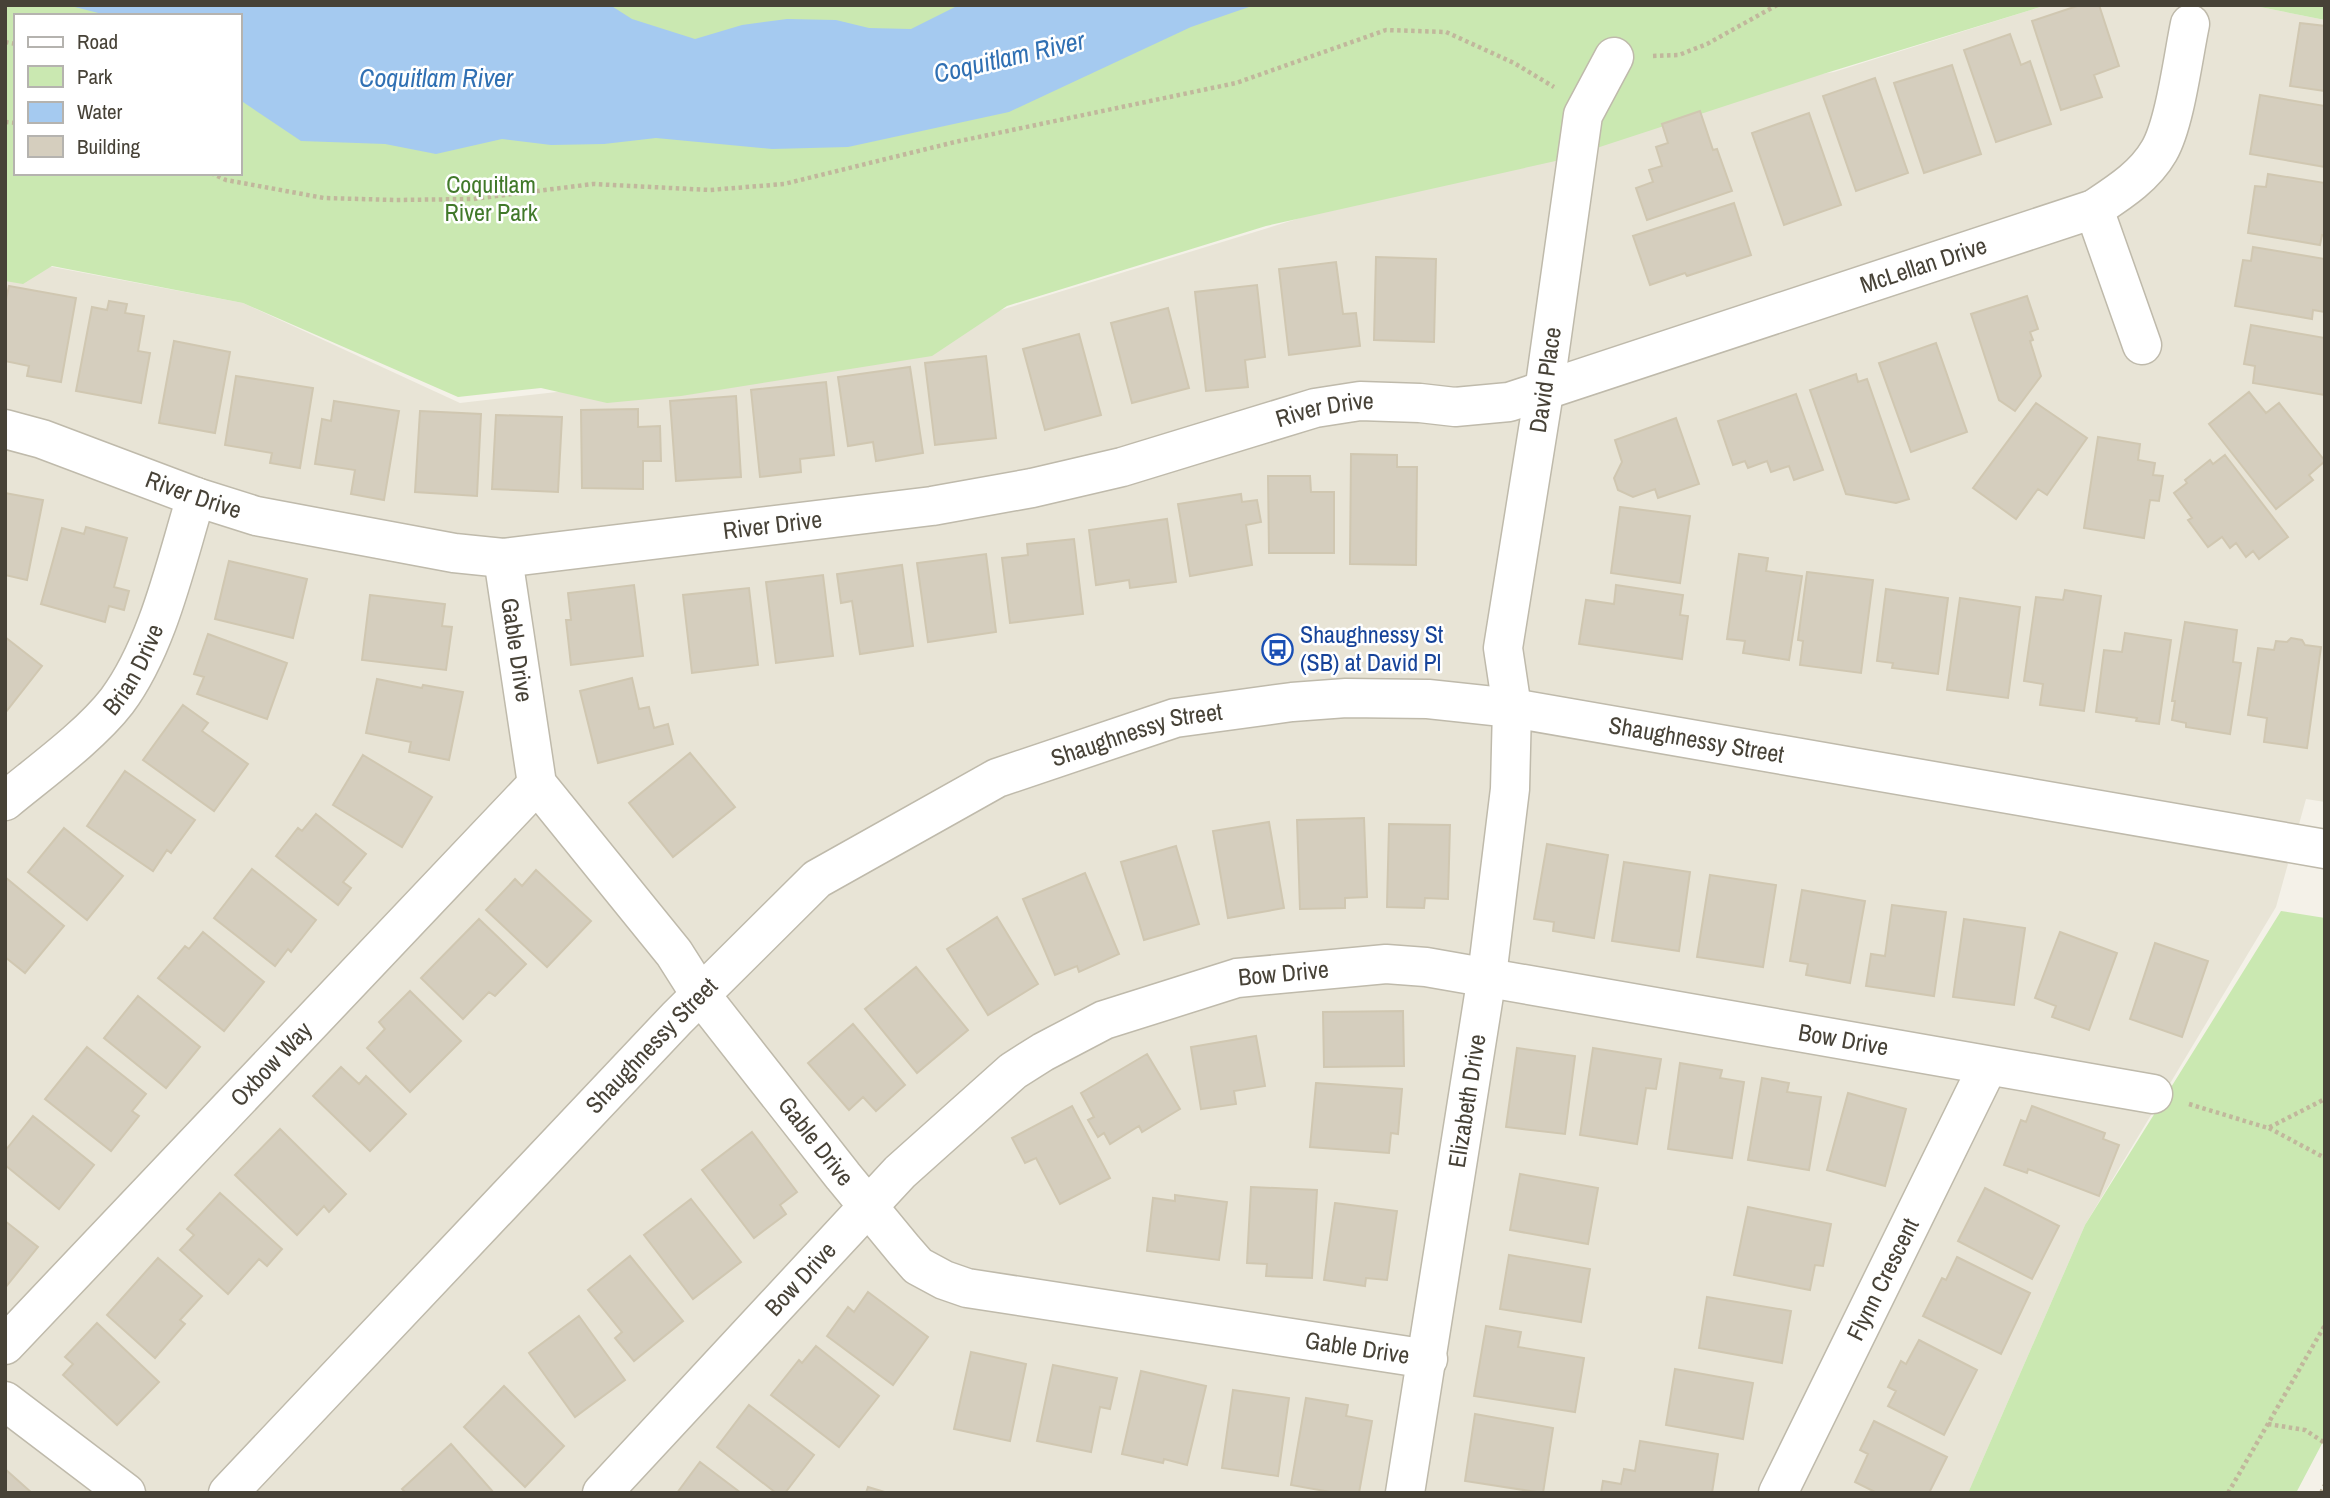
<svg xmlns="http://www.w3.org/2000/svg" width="2330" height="1498" font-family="'Archivo Narrow',sans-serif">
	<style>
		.residential { fill: #e8e4d6 }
		.green { fill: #cae8b1; fill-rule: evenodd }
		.water { fill: #a5caf0 }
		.building { fill: #d5cebe; stroke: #d0c7b1; stroke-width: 2 }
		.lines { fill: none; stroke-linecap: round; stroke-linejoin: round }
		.minor-casing { stroke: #bfbaab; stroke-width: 41 }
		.tertiary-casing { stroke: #bfbaab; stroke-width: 41 }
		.path { stroke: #c1b79c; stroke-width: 4.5; stroke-dasharray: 3.5 3.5; stroke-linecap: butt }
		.minor { stroke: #fff; stroke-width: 38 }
		.tertiary { stroke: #fff; stroke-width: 38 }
		.labels { text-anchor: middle; stroke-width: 5; stroke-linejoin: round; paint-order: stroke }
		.park-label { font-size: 24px; fill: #41792a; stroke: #fff }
		.street-label { font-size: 24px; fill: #474237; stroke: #fff }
		.transit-label { font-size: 24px; fill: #164399; stroke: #fff; text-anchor: start }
		.water-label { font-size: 26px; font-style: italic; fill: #3070b3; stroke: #fff }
	</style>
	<rect width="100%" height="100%" fill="#f4f1e8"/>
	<path class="residential" d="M2047,5H2250L2325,20V802L2306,799L2276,907L2085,1225L1968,1493H5V258L243,303L460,403L838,360L1541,144L1641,101L1834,72Z"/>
	<path class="green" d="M5,5H2047L1823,74L1560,160L1266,226L1007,306L932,356L681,396L607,403L541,388L458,397L243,303L52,266L23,284L5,281ZM16,16H240V173H16Z
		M2250,5H2325V20Z
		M2281,911L2325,918V1438L2296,1493H1968L2085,1225Z"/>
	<path class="water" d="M29,5H610L632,19L695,39L742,25L787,19L836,20L869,28L911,29L959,5H1265L1249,7L1191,27L1009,112L848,147L772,149L656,138L604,144L551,145L502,139L436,154L385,144L301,141L240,100V16H110L71,6Z"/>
	<path class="building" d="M2080,5H2099L2119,66L2094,75L2102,97L2061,110L2032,21Z
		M2300,23L2325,26V91L2290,86Z
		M2010,34L2021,65L2030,61L2051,124L1996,142L1964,50Z
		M1952,65L1981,154L1924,173L1894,83Z
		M1875,78L1908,173L1856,191L1823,96Z
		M2260,95L2325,106V167L2250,154Z
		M1700,111L1713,150L1717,149L1732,191L1647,220L1636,188L1653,182L1649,170L1662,166L1656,147L1668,143L1662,124Z
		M1809,113L1841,205L1784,225L1752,133Z
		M2268,174L2325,183V236L2322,235L2320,245L2248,233L2255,186L2266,187Z
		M1734,203L1751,255L1687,276L1685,273L1650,285L1633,236Z
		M2253,247L2325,259V312L2313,310L2312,319L2235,306L2243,260L2251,261Z
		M1376,257L1436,259L1434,342L1374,340Z
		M1336,262L1343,314L1356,313L1360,346L1289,355L1279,269Z
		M1257,285L1265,357L1245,360L1248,387L1206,391L1195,292Z
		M9,286L76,298L61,382L27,376L29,366L5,361V304Z
		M2027,296L2038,329L2030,332L2033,340L2030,341L2041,376L2015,411L1999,400L1971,314Z
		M109,301L127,304L125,313L144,316L138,351L150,353L141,403L76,391L92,307L107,310Z
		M1168,308L1189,388L1132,403L1111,323Z
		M2251,325L2325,338V395L2253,383L2255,366L2244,364Z
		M1079,334L1101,415L1045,430L1023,349Z
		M174,341L230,352L215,433L159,423Z
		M1936,343L1967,432L1911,452L1879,363Z
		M986,356L996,438L935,445L925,363Z
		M910,367L923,453L876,461L873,442L848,446L838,377Z
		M1856,374L1858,382L1867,379L1909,499L1896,503L1846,494L1810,390Z
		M236,376L313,388L300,468L270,463L272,453L225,445Z
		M826,382L834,455L800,459L801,472L760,477L751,390Z
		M2249,392L2266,413L2279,403L2325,461L2309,475L2313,480L2276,509L2209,424Z
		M1796,394L1823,470L1794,480L1789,466L1771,472L1767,461L1748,468L1745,461L1733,465L1718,421Z
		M736,396L741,477L676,481L670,401Z
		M334,401L399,411L384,500L351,494L355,470L315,464L322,419L331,421Z
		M2036,403L2087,438L2047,495L2038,489L2016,519L1973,488Z
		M638,409V427L660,426L661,461H643V489L582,488L581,410Z
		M420,411L481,414L477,496L415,492Z
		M496,415L562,417L558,492L492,489Z
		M1676,418L1699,484L1658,498L1655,489L1633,497L1618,490L1614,478L1622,462L1615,440Z
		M2098,437L2140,444L2138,460L2155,463L2153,475L2163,476L2159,501L2150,500L2144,538L2084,528Z
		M1351,454L1397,455V467H1417L1416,565L1350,564Z
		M2225,455L2288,537L2259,559L2253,551L2246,557L2236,543L2230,548L2222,537L2208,547L2188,520L2192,518L2174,493L2187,483L2185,480L2210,460L2213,464Z
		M1268,476H1310L1311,492H1334V553H1269Z
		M5,493L43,500L27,580L5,575Z
		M1241,494L1242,502L1257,500L1261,522L1246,525L1252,565L1190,576L1178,504Z
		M1620,507L1690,516L1680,583L1611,573Z
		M1167,519L1176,582L1130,588L1129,580L1096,585L1089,530Z
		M86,527L127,538L114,587L129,591L124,610L109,606L105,622L41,604L62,528L84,534Z
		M1074,539L1083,614L1010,623L1002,558L1028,555L1027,544Z
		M986,554L996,632L928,642L917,563Z
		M1739,554L1768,558L1766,571L1802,576L1789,660L1743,653L1745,641L1727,639Z
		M229,561L307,579L293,638L215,619Z
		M902,565L913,646L860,654L852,601L841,603L837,574Z
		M1807,572L1873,580L1861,673L1800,665L1803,641L1798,640Z
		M823,575L833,656L776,663L766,582Z
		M634,585L643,656L571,665L566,620H571L568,593Z
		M1616,585L1683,595L1680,615L1688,616L1682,659L1579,644L1586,600L1614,604Z
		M749,588L758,665L692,673L683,595Z
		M1886,589L1948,598L1938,674L1892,668L1893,663L1877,661Z
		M2065,590L2101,596L2084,711L2040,705L2043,684L2024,681L2036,597L2063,600Z
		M370,595L445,604L442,626L452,627L446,670L362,660Z
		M1960,598L2020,607L2008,698L1947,690Z
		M2185,622L2237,630L2233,662L2241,663L2230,734L2186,727V723L2172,720L2175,701H2172Z
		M2125,633L2171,640L2159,724L2136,721L2137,718L2096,712L2104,650L2122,652Z
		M208,634L287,663L267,719L197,694L204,677L194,674Z
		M5,637L42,666L5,713Z
		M2291,638L2302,640L2305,645L2321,647L2307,748L2264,742L2267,718L2248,715L2258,648L2274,650L2276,641L2287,642Z
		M632,678L639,709L649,707L654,728L668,724L673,744L598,763L580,691Z
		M377,679L422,688L423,685L463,692L449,760L409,752L411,742L366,733Z
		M183,705L208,723L202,731L248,764L214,811L143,760Z
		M690,753L735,807L673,857L629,803Z
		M363,755L432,797L402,847L333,805Z
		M125,771L195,820L171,853L167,850L153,871L87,826Z
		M316,814L366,854L343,882L351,888L338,905L276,856L298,828L302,831Z
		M1364,818L1367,897L1345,898V908L1300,909L1297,820Z
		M1269,822L1284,908L1228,918L1213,831Z
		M1389,824L1450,825L1448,899L1425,898L1424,908L1387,907Z
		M64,828L123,876L87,920L28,872Z
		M1547,844L1608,855L1594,938L1553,931L1554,922L1534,919Z
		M1176,846L1199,924L1144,940L1121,862Z
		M1624,862L1690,872L1679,951L1612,941Z
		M252,869L316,920L291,952L288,949L275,966L214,918Z
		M536,870L591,921L547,967L486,910L515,879L522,886Z
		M1085,873L1119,954L1079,972L1077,966L1055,975L1023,899Z
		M1710,875L1776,885L1763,967L1697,957Z
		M5,877L64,926L25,973L5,957Z
		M1802,890L1865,901L1850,983L1806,975L1808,964L1790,961Z
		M1892,905L1946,912L1934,996L1866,986L1871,954L1885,956Z
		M997,917L1038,984L988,1015L947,949Z
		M479,919L526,964L495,996L489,992L463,1019L421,978Z
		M1964,919L2025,928L2014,1005L1953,997Z
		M203,932L264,982L224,1031L158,978L185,946L189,949Z
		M2060,932L2117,953L2089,1030L2052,1017L2056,1006L2035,998Z
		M2155,943L2208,961L2182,1037L2130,1019Z
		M916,967L968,1030L917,1073L865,1009Z
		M410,991L461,1041L410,1092L367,1048L385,1029L379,1022Z
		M138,996L200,1047L166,1088L104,1038Z
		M1403,1011L1404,1066L1324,1067L1323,1012Z
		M853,1024L905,1085L876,1111L863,1097L849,1110L808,1063Z
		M1256,1036L1265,1086L1234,1091L1236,1104L1201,1109L1191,1047Z
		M87,1047L146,1094L132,1111L139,1116L111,1151L45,1099Z
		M1517,1048L1575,1056L1565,1134L1506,1127Z
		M1593,1048L1661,1059L1656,1089L1646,1088L1637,1144L1580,1135Z
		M1147,1054L1180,1109L1142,1132L1139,1126L1110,1144L1104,1133L1098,1137L1088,1120L1094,1117L1081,1093Z
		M1680,1063L1722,1070L1720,1078L1744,1082L1732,1158L1668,1149Z
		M341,1067L359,1084L366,1076L406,1114L370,1151L313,1096Z
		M1762,1078L1789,1083L1787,1092L1821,1097L1809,1170L1748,1160Z
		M1316,1083L1402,1089L1398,1134L1391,1133L1389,1153L1310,1147Z
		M1848,1093L1906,1109L1885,1186L1827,1170Z
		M1072,1106L1110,1178L1060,1204L1036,1158L1025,1163L1012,1138Z
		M2032,1106L2105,1133L2103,1139L2119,1145L2099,1196L2028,1169L2027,1173L2004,1165L2021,1120L2026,1122Z
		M33,1116L94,1165L59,1209L5,1165V1151Z
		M280,1129L346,1194L329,1212L324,1206L297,1235L235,1175Z
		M752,1132L797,1192L780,1205L786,1214L754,1238L702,1170Z
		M1520,1174L1598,1188L1588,1244L1510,1230Z
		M1251,1187L1317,1190L1312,1278L1266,1276L1267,1264L1247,1263Z
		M1985,1188L2059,1226L2032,1279L1958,1241Z
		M220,1193L282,1249L267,1266L259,1259L228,1294L180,1250L194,1235L187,1229Z
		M1175,1195L1227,1202L1219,1260L1147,1251L1153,1198L1175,1201Z
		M691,1199L741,1262L693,1299L644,1235Z
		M1335,1203L1397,1211L1387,1280L1366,1278L1365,1286L1324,1280Z
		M1748,1207L1831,1224L1823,1266L1815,1265L1810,1290L1734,1275Z
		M5,1221L38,1247L5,1288Z
		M1509,1255L1590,1269L1581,1322L1500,1309Z
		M630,1256L683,1321L634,1361L615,1338L622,1332L588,1290Z
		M1957,1257L2030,1293L2001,1354L1923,1316L1942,1278L1946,1280Z
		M158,1258L202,1296L180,1320L185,1324L155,1358L107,1315Z
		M868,1292L928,1337L893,1385L827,1336L848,1307L854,1312Z
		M1707,1297L1791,1311L1782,1363L1699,1348Z
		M579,1316L625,1380L575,1417L529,1353Z
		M97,1323L159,1382L117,1425L63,1375L73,1364L65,1357Z
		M1486,1326L1521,1332L1518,1347L1584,1358L1575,1412L1474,1396Z
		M1919,1340L1977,1370L1944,1435L1888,1406L1896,1391L1888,1387L1901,1361L1906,1364Z
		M816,1346L879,1396L839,1447L771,1395L799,1360L802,1363Z
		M971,1352L1026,1364L1010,1441L954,1429Z
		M1053,1365L1117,1378L1110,1409L1100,1407L1091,1452L1037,1441Z
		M1675,1369L1753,1383L1743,1439L1666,1425Z
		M1141,1371L1206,1386L1187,1465L1164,1459L1163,1463L1122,1454Z
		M504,1386L564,1446L525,1487L464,1427Z
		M1233,1390L1289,1398L1278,1476L1222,1468Z
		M1306,1398L1348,1405L1346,1416L1372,1421L1359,1493H1336L1291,1485Z
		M749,1405L814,1455L785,1493H776L717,1447Z
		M1475,1414L1553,1428L1543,1493L1465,1481Z
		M1874,1421L1947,1457L1929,1493H1877L1855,1482L1868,1454L1860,1450Z
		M1640,1441L1718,1454L1712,1493H1601L1603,1481L1621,1484L1624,1469L1635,1471Z
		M451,1444L494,1493H406L402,1489Z
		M700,1462L741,1493H677Z
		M5,1469L32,1493H5Z
		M868,1487L888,1493H866Z"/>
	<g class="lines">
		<defs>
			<g id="minor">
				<path d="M2094,209L2142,345"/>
				<path id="s1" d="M5,429L42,439L196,497L256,516L454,553L503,558L932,506L1032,488L1122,467L1315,408L1360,401L1420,403L1455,407L1509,402L2094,209C2118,193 2144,177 2159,151C2175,124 2183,57 2190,24"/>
				<path id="s2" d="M503,558L537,784L674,953L700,994L843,1176L904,1250L918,1266L944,1280L967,1288L1428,1359"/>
				<path id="s3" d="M5,801C40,772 90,736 117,701C158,646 176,562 196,497"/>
				<path id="s4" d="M5,1345L537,784"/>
				<path d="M5,1401L126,1493"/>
				<path id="s5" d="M602,1493L900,1172L1013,1071L1043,1052L1104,1020L1237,978L1386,964L1426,967L2153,1094"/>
				<path id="s6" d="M1405,1493L1487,976L1510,789L1512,708L1503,648L1544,392L1583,115L1614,57"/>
				<path id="s7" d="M1778,1493L1988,1066"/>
			</g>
			<g id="tertiary">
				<path id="s8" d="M228,1493L677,1018L817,879L997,778L1175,718L1292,702L1346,698L1428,699L1512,708L2325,849"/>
			</g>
		</defs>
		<use href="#minor" class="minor-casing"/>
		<use href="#tertiary" class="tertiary-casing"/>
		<path class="path" d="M5,42L16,44
			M1653,56L1679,55L1707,44L1777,5
			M5,122L16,123
			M211,173L226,180L324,198L395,200L473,199L593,184L710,190L784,184L955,142L1236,83L1386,30L1446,32L1514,63L1554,87
			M2189,1104L2268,1128L2325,1099
			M2269,1128L2325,1158
			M2268,1424L2305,1430L2325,1443
			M2228,1493L2325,1325
			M2321,1493L2325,1485"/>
		<use href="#minor" class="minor"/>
		<use href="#tertiary" class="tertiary"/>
	</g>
	<defs>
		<symbol id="bus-ring" viewBox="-11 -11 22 22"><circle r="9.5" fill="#fff" stroke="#1a4fb4" stroke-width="1.5"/><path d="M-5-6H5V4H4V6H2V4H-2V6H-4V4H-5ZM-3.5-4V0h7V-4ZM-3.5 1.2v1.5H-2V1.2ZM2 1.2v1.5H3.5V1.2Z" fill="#1a4fb4"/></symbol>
	</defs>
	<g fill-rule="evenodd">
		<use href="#bus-ring" x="1260" y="632" width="35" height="35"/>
	</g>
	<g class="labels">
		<g class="park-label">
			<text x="491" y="193">Coquitlam<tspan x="491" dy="28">River Park</tspan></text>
		</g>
		<g class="street-label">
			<text dy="8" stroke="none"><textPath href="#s1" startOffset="1976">McLellan Drive</textPath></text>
			<text dy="8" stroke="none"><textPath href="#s6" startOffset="1125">David Place</textPath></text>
			<text dy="8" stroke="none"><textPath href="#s1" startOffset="1354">River Drive</textPath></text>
			<text dy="8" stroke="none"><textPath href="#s1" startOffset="200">River Drive</textPath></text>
			<text dy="8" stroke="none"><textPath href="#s1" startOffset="788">River Drive</textPath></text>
			<text dy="8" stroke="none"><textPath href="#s2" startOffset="93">Gable Drive</textPath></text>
			<text dy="8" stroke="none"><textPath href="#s3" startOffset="186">Brian Drive</textPath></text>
			<text dy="8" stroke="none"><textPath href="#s8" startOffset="1204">Shaughnessy Street</textPath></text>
			<text dy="8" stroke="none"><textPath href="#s8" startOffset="1771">Shaughnessy Street</textPath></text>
			<text dy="8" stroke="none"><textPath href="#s5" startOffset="880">Bow Drive</textPath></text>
			<text dy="8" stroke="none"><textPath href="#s5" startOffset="1447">Bow Drive</textPath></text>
			<text dy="8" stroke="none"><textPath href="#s8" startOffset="616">Shaughnessy Street</textPath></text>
			<text dy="8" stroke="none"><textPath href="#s4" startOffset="387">Oxbow Way</textPath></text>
			<text dy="8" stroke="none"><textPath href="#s6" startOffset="397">Elizabeth Drive</textPath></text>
			<text dy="8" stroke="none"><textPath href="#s2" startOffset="682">Gable Drive</textPath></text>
			<text dy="8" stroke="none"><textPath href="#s5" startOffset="292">Bow Drive</textPath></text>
			<text dy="8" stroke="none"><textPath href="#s7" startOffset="238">Flynn Crescent</textPath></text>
			<text dy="8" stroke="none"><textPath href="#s2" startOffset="1292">Gable Drive</textPath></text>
		</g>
		<g class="transit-label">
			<text x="1300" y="643">Shaughnessy St<tspan x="1300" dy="28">(SB) at David Pl</tspan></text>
		</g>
		<g class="water-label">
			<text transform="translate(1009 57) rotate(-13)" y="9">Coquitlam River</text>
			<text x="436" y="87">Coquitlam River</text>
		</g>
	</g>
	<rect width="2330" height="1498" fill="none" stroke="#474237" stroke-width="14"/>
	<rect x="14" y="14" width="228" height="161" fill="#ffffff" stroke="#b5b3af" stroke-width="2"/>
	<rect x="28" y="37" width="35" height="10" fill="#ffffff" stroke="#b5b3af" stroke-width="2"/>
	<text x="77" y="49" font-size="21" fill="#474237">Road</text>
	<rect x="28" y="66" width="35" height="21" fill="#cae8b1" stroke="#b5b3af" stroke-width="2"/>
	<text x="77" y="84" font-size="21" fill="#474237">Park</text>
	<rect x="28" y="102" width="35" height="21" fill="#a5caf0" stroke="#b5b3af" stroke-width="2"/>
	<text x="77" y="119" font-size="21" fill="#474237">Water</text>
	<rect x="28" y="136" width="35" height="21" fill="#d5cebe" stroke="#b5b3af" stroke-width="2"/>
	<text x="77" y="154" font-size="21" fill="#474237">Building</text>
</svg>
